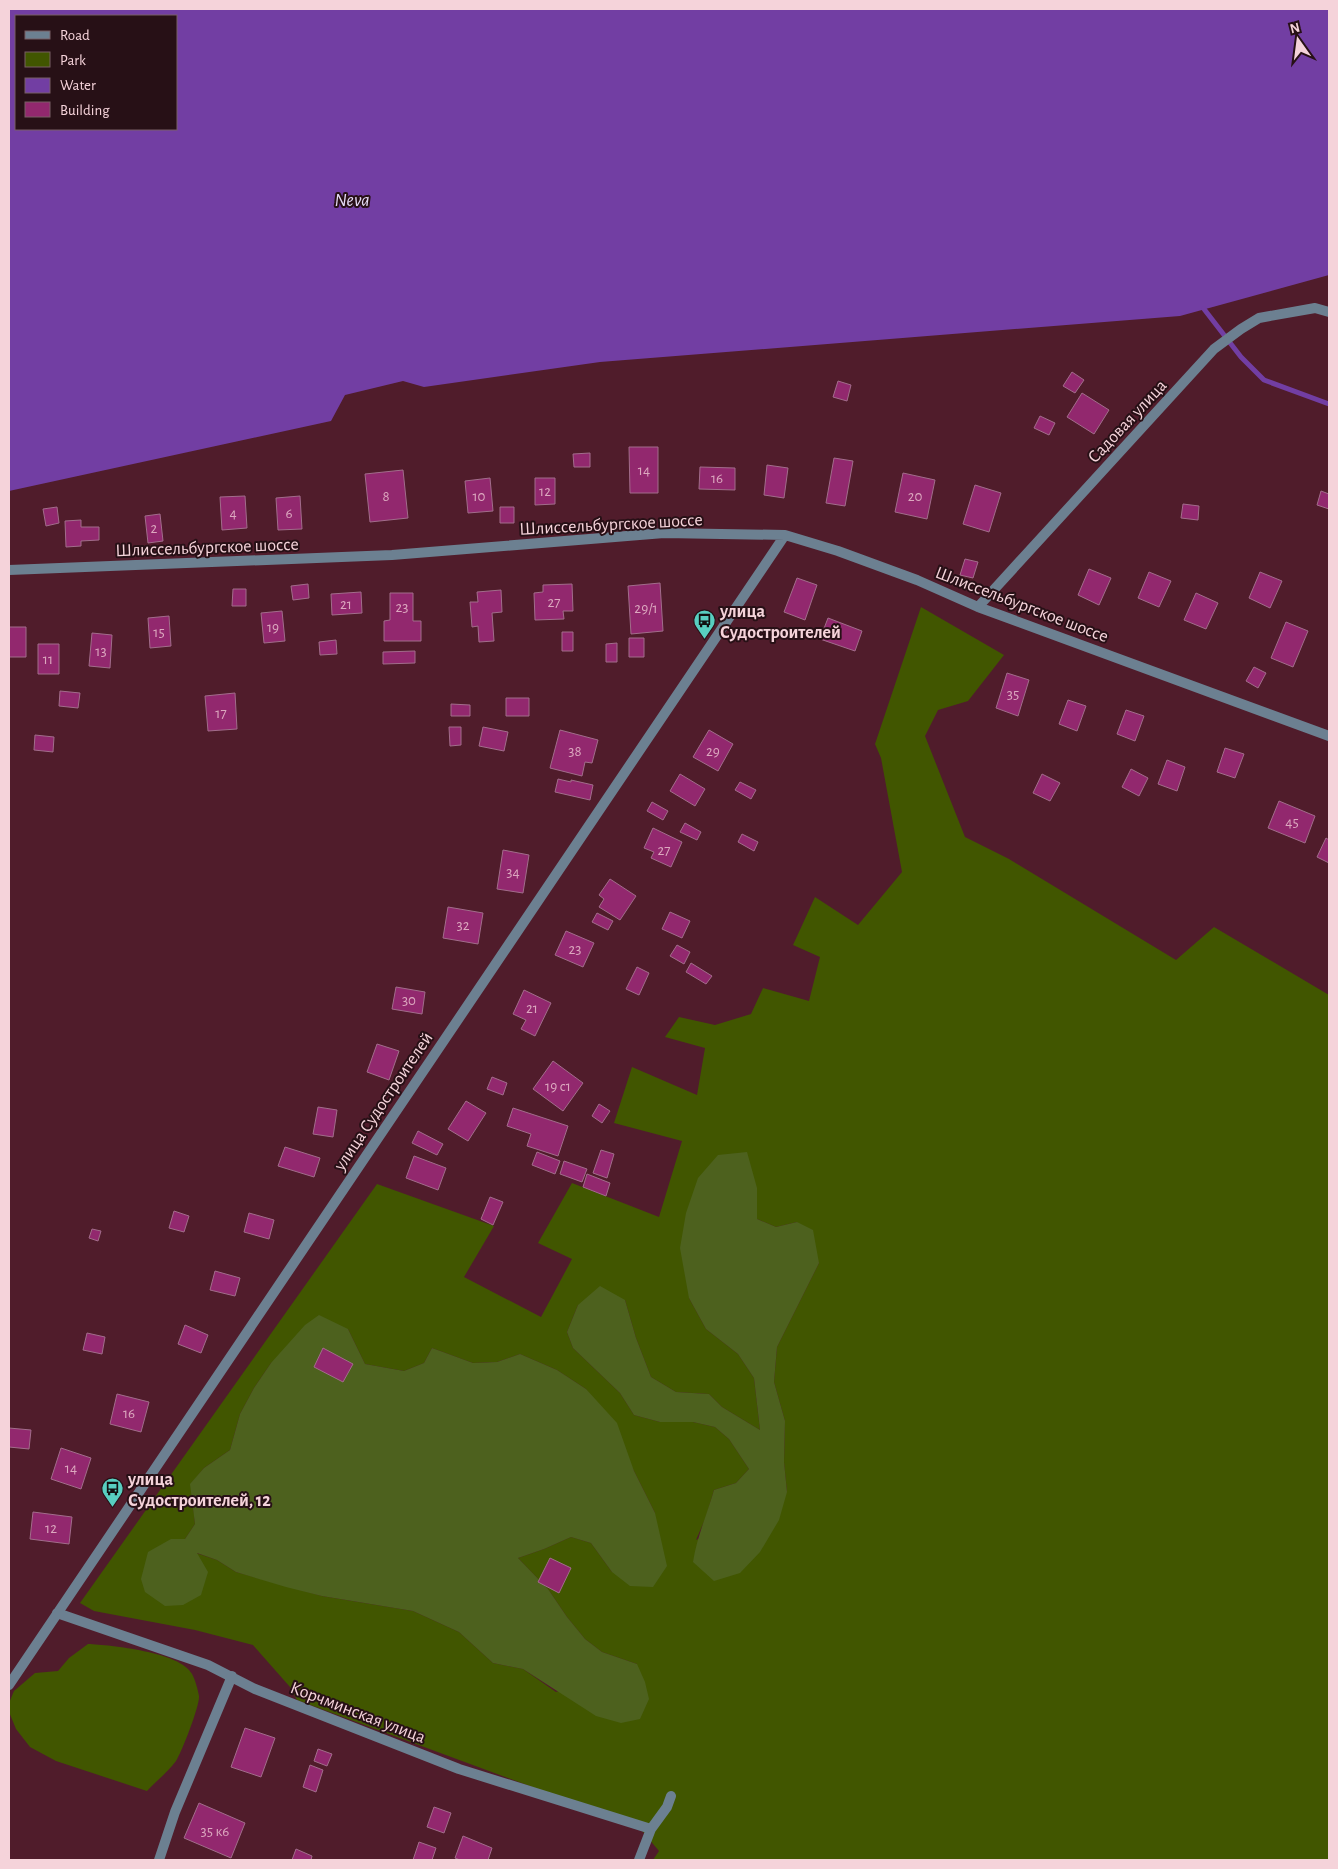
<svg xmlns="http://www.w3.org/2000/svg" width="1338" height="1869" font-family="'Alegreya Sans',sans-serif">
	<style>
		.green { fill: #415600; fill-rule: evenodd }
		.forest { fill: #4d611e }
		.water { fill: #723ea3; fill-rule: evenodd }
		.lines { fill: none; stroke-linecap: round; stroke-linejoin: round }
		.stream { stroke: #723ea3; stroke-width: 5 }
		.building { fill: #92286e; stroke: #a26d8b }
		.street { stroke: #6c8091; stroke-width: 10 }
		.labels { text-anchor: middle; stroke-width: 4; stroke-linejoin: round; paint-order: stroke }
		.number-label { font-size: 15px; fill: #dca8bf }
		.street-label { font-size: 18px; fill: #f5d3da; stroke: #271016 }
		.poi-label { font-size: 18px; font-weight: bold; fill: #f5d3da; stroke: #271016; text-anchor: start }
		.water-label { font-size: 19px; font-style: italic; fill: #e6dbf6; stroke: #271016 }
	</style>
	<rect width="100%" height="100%" fill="#501c2b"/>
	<path class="green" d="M921,607L1004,655L968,701L938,710L925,736L965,837L1009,859L1176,960L1214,927L1329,995V1860H653L659,1851L638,1826L297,1700L290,1687L253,1645L195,1630L94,1611L80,1603L377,1184L494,1226L464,1277L541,1317L572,1259L538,1243L572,1183L659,1217L682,1141L614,1123L632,1067L697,1095L705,1048L665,1037L679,1017L715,1025L751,1014L763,988L809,1001L820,957L793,945L815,897L858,925L902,872L881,758L875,744ZM757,1188V1219L776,1227L797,1222L819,1263L777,1347L774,1382L785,1421L784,1462L787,1492L696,1540L706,1517L714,1490L736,1483L749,1469L729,1439L715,1427L693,1422H660L634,1415L620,1393L573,1348L567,1332L578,1305L625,1300L636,1338L651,1377L676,1392L709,1394L722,1407L760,1430L754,1378L738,1354L706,1329L689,1298ZM348,1329L365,1364L404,1371L424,1363L432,1348L473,1363L497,1362L520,1354L557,1370L586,1389L634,1471L655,1513L612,1572L591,1543L571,1537L544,1549L518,1558L548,1589L567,1617L585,1639L602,1652L637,1664L556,1692L523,1669L493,1663L459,1632L413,1611L322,1596L236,1572L217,1560L196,1553L185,1539L195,1524L191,1484L204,1468L230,1450L240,1414L254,1388L271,1363Z
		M88,1644C110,1645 181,1652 192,1674C195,1679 198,1690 199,1696C200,1705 182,1752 176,1761C168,1772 156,1781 147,1791L56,1761L30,1747L16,1729L9,1712V1703L14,1691L35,1673L58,1671L69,1658Z"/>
	<path class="forest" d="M747,1152L757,1188V1219L776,1227L797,1222L813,1230L819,1263L777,1347L774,1382L785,1421L784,1462L787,1492L779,1520L760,1552L740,1573L714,1581L693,1562C697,1536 707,1515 714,1490L736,1483L749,1469L729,1439L715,1427L693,1422H660L634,1415L620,1393L573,1348L567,1332L578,1305L600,1286L625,1300L636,1338L651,1377L676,1392L709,1394L722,1407L760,1430L754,1378L738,1354L706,1329L689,1298L680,1248L686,1213L698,1178L718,1155Z
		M319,1315L348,1329L365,1364L404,1371L424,1363L432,1348L473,1363L497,1362L520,1354L557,1370L586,1389L617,1423L634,1471L655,1513L667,1566L653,1587L630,1586L612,1572L591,1543L571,1537L544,1549L518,1558L548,1589L567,1617L585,1639L602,1652L637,1664L645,1682L649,1699L640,1719L621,1723L596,1716L523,1669L493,1663L459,1632L413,1611L322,1596L286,1587L236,1572L217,1560L197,1553L208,1572L201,1595L183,1605L165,1606L145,1592L141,1579L148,1552L171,1539H185L195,1524L190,1484L204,1468L230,1450L240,1414L254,1388L271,1363L305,1325Z"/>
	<path class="water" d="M9,9H1329V275L1180,316L600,362L424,387L403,381L345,395L331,421L9,491ZM16,16H176V129H16Z"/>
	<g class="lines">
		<path class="stream" d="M1204,309L1241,357L1264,380L1329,404"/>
	</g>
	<path class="building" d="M1072,372L1084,380L1075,393L1063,386Z
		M838,381L851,385L847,401L833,397Z
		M1082,393L1109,410L1094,434L1067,417Z
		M1040,416L1055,423L1049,435L1034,428Z
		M629,447H658V493H630Z
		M590,453V467H574L573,454Z
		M834,458L853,461L845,506L826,503Z
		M767,465L788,468L784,498L764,495Z
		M700,467L735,468V490L699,489Z
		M403,470L408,518L370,522L365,474Z
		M903,473L935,480L927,519L895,512Z
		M490,478L493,511L468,513L465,481Z
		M535,478H555V504L535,505Z
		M975,485L1001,493L989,532L963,524Z
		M1321,491L1329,494V509L1317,505Z
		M245,496L247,528L222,530L220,497Z
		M300,496L302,529L278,530L276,498Z
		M1183,504L1199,506L1198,520L1181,518Z
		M57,507L59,523L46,526L43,509Z
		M500,507H514V523H500Z
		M160,514L163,541L148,543L145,516Z
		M81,520V527H99V540L81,541V546L66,547L65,521Z
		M965,559L978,562L973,578L960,575Z
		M1089,569L1111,578L1099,605L1078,595Z
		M1149,572L1171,581L1159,607L1138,598Z
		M1260,572L1282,581L1270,608L1249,598Z
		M797,578L817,585L805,620L784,612Z
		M660,583L663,631L631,634L628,586Z
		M308,584L309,598L293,600L291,586Z
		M572,584L573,611H563L564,619L535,620L534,593L543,592V585Z
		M233,589H246V606H232Z
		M501,590L502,612L492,613L494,641L479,642L478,626L472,627L470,602H478L477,592Z
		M361,592L362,613L332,615L331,594Z
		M390,593H413V621H421V641H384V621L390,620Z
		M1196,593L1218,603L1206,629L1184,620Z
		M282,611L285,641L264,643L261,613Z
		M169,616L171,646L150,648L148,618Z
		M828,618L862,631L855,651L820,639Z
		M1286,622L1308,631L1293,667L1271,658Z
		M9,627H26V657H9Z
		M562,632H573V651H562Z
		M92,633L112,635L110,668L89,666Z
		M629,638H644V657H629Z
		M336,640L337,654L320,655L319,642Z
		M617,643V662H606V644Z
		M38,644H59V674H38Z
		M415,651V663L383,664V652Z
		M1254,667L1266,673L1258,688L1246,681Z
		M1007,673L1029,680L1018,716L996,708Z
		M60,691L80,693L78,708L59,706Z
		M235,693L237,729L208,731L205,696Z
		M506,698H529V716H506Z
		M1068,700L1086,706L1077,731L1059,724Z
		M451,704L470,705V716H451Z
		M1126,710L1144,716L1135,741L1117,734Z
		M449,727H461V745L450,746Z
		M483,727L508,732L504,751L479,746Z
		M560,730L598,740L592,763L585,762L582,776L550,768Z
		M709,730L733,744L718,771L693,757Z
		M35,735L54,737L53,752L34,750Z
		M1225,748L1244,754L1235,778L1217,772Z
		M1167,760L1185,767L1177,791L1158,784Z
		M1131,769L1148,778L1139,796L1122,787Z
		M680,774L705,789L695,806L670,791Z
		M1042,774L1060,783L1050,801L1033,793Z
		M558,779L571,782V780L593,785L590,800L555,792Z
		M740,782L756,790L751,799L735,790Z
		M1279,801L1315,816L1305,843L1268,828Z
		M652,802L668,811L663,820L647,811Z
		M685,823L701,832L697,840L680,832Z
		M653,828L682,842L671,867L651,858L654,852L644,848Z
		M742,834L758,842L754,851L738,842Z
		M1326,838L1329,840V863L1317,857Z
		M503,850L529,855L523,893L497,889Z
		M610,879L636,896L620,920L599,907L604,899L599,895Z
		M448,907L483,913L478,944L443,938Z
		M670,912L690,921L682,938L662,929Z
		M597,913L613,921L608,930L592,922Z
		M566,931L594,943L583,967L555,955Z
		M677,945L690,952L684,964L670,956Z
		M691,963L712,976L706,984L686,972Z
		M637,967L649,973L639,995L626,989Z
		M396,987L425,992L422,1014L392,1009Z
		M524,990L551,1003L535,1036L521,1029L526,1020L513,1014Z
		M377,1044L399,1051L389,1080L367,1072Z
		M553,1061L583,1083L563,1111L533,1089Z
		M492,1077L507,1083L503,1095L487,1089Z
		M466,1101L486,1113L468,1141L448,1129Z
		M599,1104L610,1111L602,1123L592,1116Z
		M318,1107L337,1110L333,1137L313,1134Z
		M513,1108L568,1126L558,1156L527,1146L531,1134L507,1126Z
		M418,1131L443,1144L437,1155L412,1143Z
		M285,1147L320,1158L314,1177L278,1166Z
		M601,1150L614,1154L607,1178L593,1173Z
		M537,1152L560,1161L555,1174L532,1165Z
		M414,1156L446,1168L438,1190L406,1178Z
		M564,1161L587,1169L582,1182L560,1174Z
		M587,1174L610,1183L606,1196L583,1187Z
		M490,1197L503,1202L493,1225L481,1219Z
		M174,1211L189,1216L184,1232L169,1228Z
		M249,1213L274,1220L269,1239L244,1232Z
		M92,1229L101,1231L98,1241L89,1238Z
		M215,1271L240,1278L235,1296L210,1290Z
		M185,1325L208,1335L201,1353L178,1344Z
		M87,1333L105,1337L102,1354L83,1350Z
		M323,1348L353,1364L343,1382L314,1367Z
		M117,1394L149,1402L141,1432L110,1424Z
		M9,1428L31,1430L29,1449L9,1447Z
		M61,1448L91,1458L81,1489L51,1479Z
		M33,1512L72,1517L69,1544L30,1539Z
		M550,1558L571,1568L559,1593L538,1582Z
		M245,1728L275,1738L261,1777L231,1767Z
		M318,1749L332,1754L327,1766L314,1761Z
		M310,1765L323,1770L316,1792L303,1787Z
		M199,1803L245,1823L231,1858L184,1838Z
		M434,1807L451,1813L444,1833L427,1827Z
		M463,1836L492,1848L488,1860H460L455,1858Z
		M419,1842L436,1848L432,1860H413Z
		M296,1849L312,1856L311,1860H292Z"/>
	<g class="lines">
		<path class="street" d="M9,570L392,555L664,533L785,535L838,551L917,580L978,607L1329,736
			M978,607L1214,349L1241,329L1259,318L1315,308L1329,312
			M57,1613L208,1665L255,1689L459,1769L651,1829
			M9,1685L785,535
			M159,1860L175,1812L232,1676
			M639,1860L651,1829L667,1807L671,1796"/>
	</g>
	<defs>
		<symbol id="bus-pin" viewBox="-11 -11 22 30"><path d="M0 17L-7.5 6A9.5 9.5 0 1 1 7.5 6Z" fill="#58cec0" stroke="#271016"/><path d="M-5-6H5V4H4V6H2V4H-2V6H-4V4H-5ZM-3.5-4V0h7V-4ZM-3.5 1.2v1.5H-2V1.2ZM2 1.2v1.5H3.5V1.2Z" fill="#111"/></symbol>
	</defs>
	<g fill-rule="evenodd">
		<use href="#bus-pin" x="692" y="608" width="25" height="34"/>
		<use href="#bus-pin" x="100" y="1476" width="25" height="34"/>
	</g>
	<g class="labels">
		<g class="number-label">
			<text x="644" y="475">14</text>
			<text x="717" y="483">16</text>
			<text x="545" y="496">12</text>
			<text x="386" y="501">8</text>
			<text x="479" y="501">10</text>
			<text x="915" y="501">20</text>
			<text x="233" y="518">4</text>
			<text x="289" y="518">6</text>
			<text x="154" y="533">2</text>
			<text x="554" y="607">27</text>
			<text x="346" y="609">21</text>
			<text x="402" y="612">23</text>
			<text x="646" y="613">29/1</text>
			<text x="273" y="632">19</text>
			<text x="159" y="637">15</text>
			<text x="101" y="656">13</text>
			<text x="48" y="664">11</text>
			<text x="1013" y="699">35</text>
			<text x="221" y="718">17</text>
			<text x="575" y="756">38</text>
			<text x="713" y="756">29</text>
			<text x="1292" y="827">45</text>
			<text x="664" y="855">27</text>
			<text x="513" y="877">34</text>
			<text x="463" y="930">32</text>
			<text x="575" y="954">23</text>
			<text x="409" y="1005">30</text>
			<text x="532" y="1013">21</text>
			<text x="558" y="1091">19 с1</text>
			<text x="129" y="1418">16</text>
			<text x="71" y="1473">14</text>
			<text x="51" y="1533">12</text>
			<text x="215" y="1836">35 к6</text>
		</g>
		<g class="street-label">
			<text transform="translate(1127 421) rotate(-47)" y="6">Садовая улица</text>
			<text transform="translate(611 524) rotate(-3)" y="6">Шлиссельбургское шоссе</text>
			<text transform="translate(207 547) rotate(-2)" y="6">Шлиссельбургское шоссе</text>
			<text transform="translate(1022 604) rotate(21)" y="6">Шлиссельбургское шоссе</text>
			<text transform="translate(383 1101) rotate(-56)" y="6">улица Судостроителей</text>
			<text transform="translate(358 1712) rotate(21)" y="6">Корчминская улица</text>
		</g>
		<g class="poi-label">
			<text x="720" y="617">улица<tspan x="720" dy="21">Судостроителей</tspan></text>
			<text x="128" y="1485">улица<tspan x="128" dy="21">Судостроителей, 12</tspan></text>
		</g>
		<g class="water-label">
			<text x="352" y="206">Neva</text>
		</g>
	</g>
	<rect width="1338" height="1869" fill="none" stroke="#f5d3da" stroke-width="20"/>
	<rect x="15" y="15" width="162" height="115" fill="#271016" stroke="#795e64"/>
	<rect x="25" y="31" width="25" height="8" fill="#6c8091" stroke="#795e64"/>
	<text x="60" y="40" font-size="15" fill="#f5d3da">Road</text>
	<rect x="25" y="52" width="25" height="15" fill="#415600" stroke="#795e64"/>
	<text x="60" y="65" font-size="15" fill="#f5d3da">Park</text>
	<rect x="25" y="78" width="25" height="15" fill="#723ea3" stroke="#795e64"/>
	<text x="60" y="90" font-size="15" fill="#f5d3da">Water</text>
	<rect x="25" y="102" width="25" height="15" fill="#92286e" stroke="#795e64"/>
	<text x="60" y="115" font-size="15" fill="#f5d3da">Building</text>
	<g transform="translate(1298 40) rotate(346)" stroke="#271016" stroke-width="4" paint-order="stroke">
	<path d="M0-4L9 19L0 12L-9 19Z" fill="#f5d3da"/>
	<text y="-8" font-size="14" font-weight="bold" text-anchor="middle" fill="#f5d3da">N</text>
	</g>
</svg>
